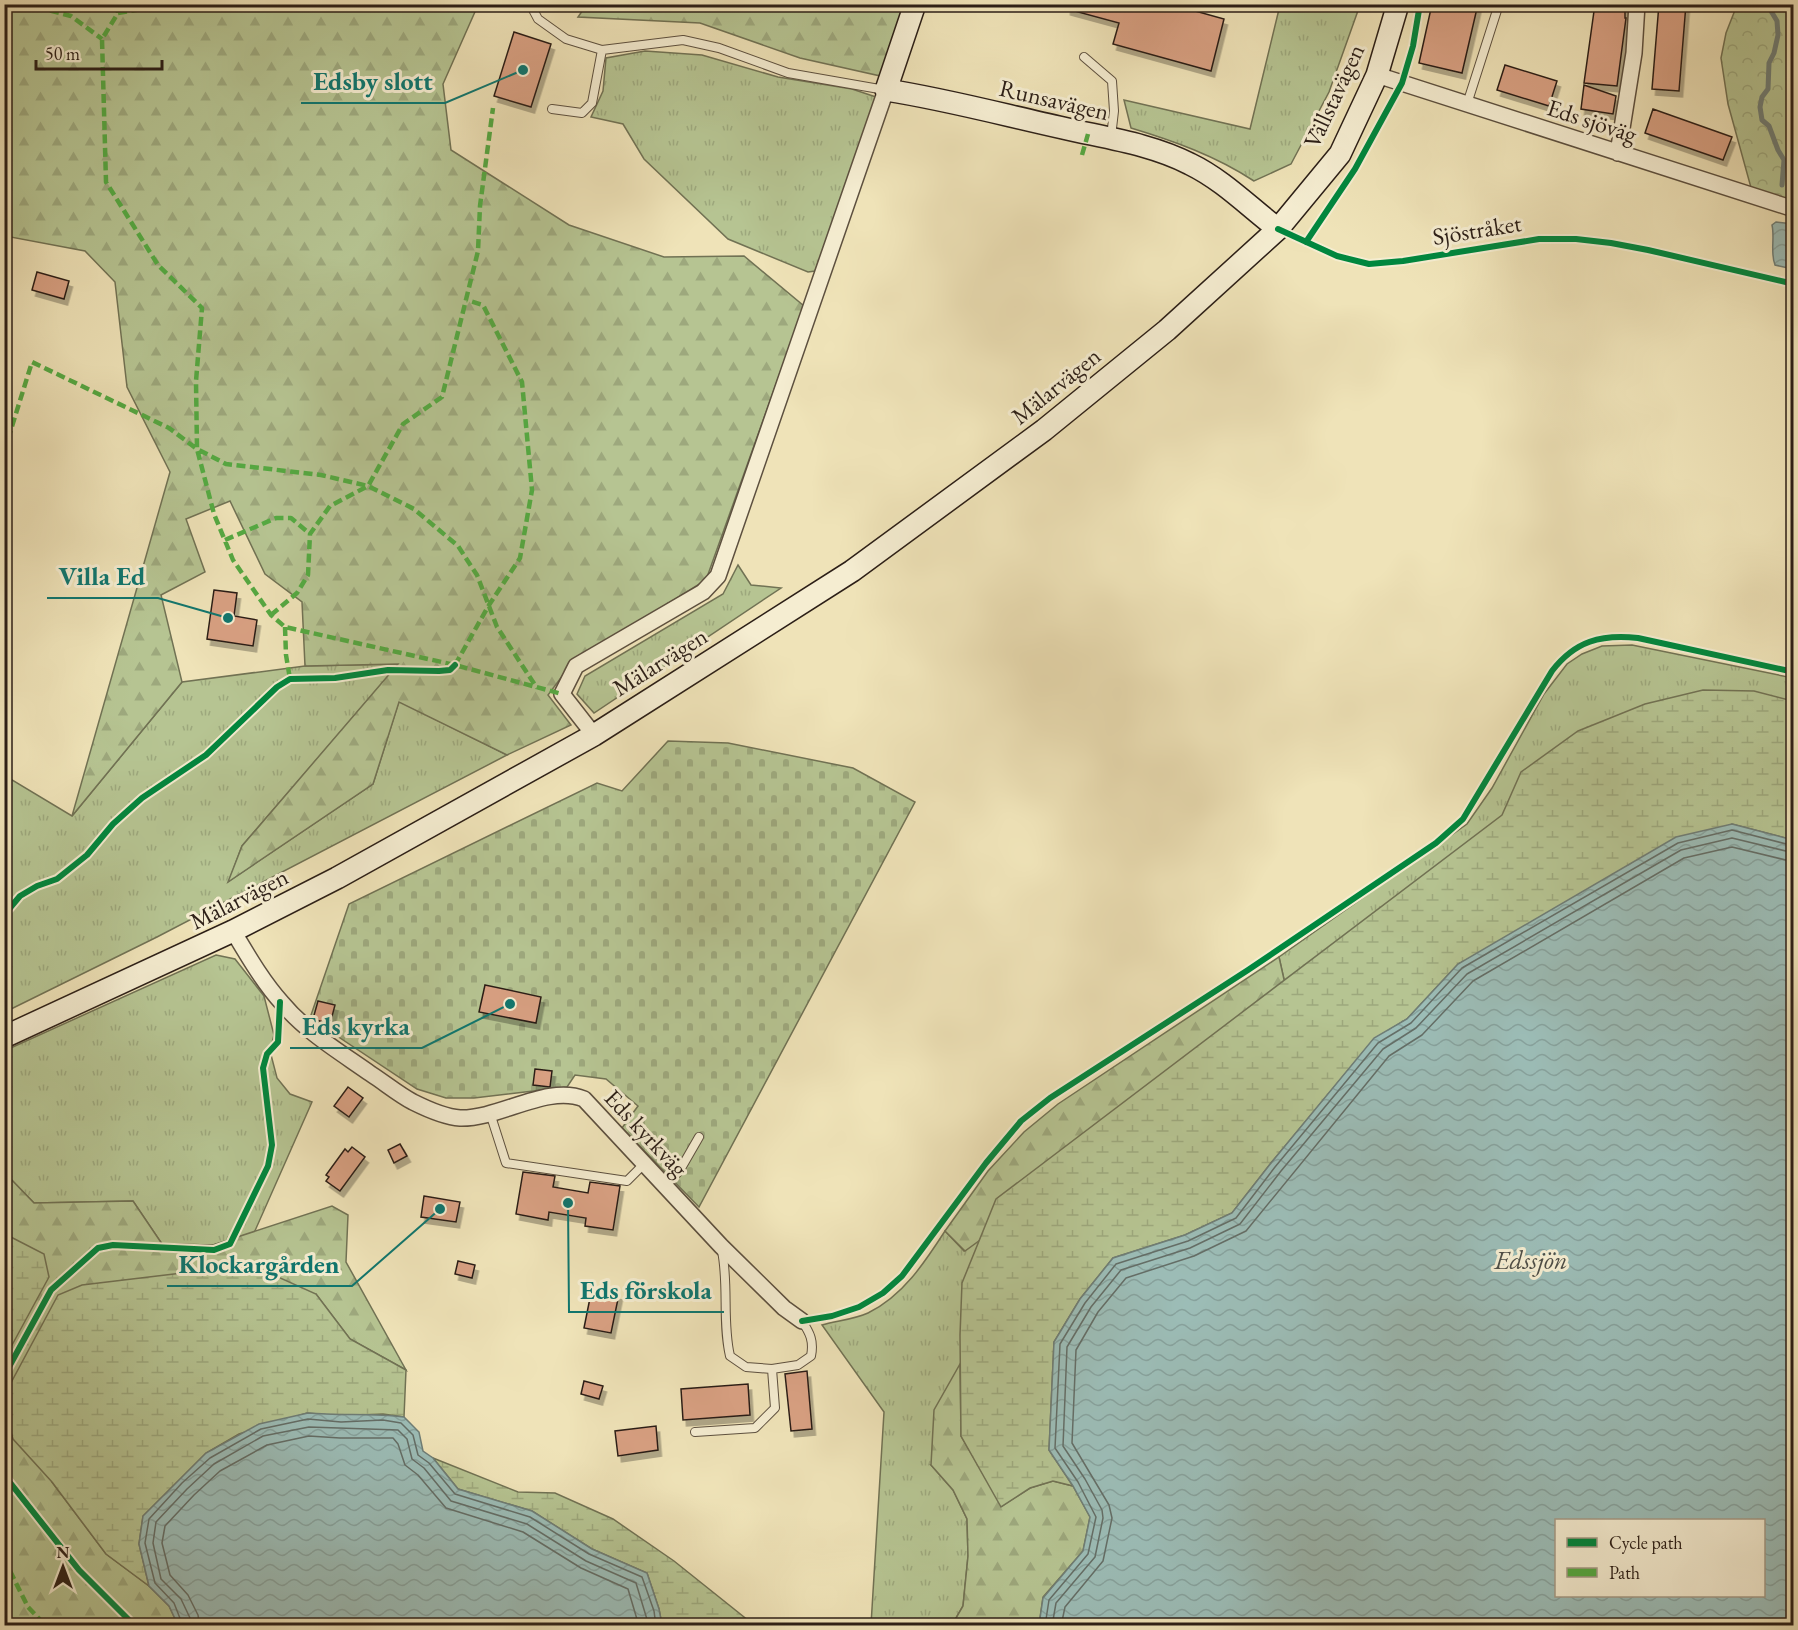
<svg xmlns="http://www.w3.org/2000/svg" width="1798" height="1630" font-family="'EB Garamond',serif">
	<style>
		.grass { fill: url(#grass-tufts); stroke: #717254; stroke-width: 1.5 }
		.forest { fill: url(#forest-firs); stroke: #717254; stroke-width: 1.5 }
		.wetland { fill: url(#wetland-marsh); stroke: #717254; stroke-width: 1.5 }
		.cemetery { fill: url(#cemetery-stones); stroke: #717254; stroke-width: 1.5 }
		.park { fill: url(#park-crowns); stroke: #717254; stroke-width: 1.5 }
		.water { fill: url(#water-waves); stroke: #6f7e77; stroke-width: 1.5; fill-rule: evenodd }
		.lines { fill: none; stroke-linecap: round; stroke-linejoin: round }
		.shore { stroke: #646e67; stroke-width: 1.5 }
		.stream { stroke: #6f7e77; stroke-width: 5 }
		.building { fill: #d8a082; stroke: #2c1f17; stroke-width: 1.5; filter: url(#shadow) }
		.lane-casing { stroke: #5d503f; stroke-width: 10 }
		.street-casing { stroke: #5d503f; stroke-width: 18 }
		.secondary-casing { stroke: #2c1f17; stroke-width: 24 }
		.lane { stroke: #f5edd1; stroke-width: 8 }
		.street { stroke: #f5edd1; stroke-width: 15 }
		.secondary { stroke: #f5edd1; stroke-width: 21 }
		.quiet { stroke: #54aa42; stroke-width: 4.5; stroke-dasharray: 9 4.5; stroke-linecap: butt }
		.cycleway-casing { stroke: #f5edd1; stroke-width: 10 }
		.cycleway { stroke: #00873e; stroke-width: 6 }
		.labels { text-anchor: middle; stroke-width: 6; stroke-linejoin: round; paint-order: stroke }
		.street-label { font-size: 24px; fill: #2c1f17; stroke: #f5edd1 }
		.water-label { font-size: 26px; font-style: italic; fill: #4e4e47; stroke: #f5edd1 }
		.leader { fill: none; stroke: #0f766e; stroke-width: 2 }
		.callout-dot { fill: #0f766e; stroke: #f5edd1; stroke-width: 2 }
		.callout-label { font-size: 26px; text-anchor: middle; font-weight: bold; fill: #0f766e; stroke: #f5edd1; stroke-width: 6; stroke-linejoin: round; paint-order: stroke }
	</style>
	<defs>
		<pattern id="grass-tufts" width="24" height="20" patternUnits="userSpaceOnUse" patternTransform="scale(1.5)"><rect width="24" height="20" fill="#b6c492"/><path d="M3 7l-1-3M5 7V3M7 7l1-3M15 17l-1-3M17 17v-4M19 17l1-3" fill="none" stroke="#9da87d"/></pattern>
		<pattern id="forest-firs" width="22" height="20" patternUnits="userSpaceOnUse" patternTransform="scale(1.5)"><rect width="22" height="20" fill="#b6c492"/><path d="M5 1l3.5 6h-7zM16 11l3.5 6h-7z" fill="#9da87d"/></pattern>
		<pattern id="wetland-marsh" width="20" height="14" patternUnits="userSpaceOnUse" patternTransform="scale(1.5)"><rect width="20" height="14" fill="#b6c492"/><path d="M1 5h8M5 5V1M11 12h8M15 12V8" fill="none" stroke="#9da87d"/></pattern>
		<pattern id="cemetery-stones" width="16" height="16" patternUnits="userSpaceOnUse" patternTransform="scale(1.5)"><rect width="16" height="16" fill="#b6c492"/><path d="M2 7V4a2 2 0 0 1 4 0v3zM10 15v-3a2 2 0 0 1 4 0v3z" fill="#9da87d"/></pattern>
		<pattern id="park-crowns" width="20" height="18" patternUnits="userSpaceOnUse" patternTransform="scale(1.5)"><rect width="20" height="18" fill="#b6c492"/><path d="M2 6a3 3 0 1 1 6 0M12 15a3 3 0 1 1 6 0" fill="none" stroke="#9da87d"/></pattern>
		<pattern id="water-waves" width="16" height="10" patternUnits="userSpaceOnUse" patternTransform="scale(1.5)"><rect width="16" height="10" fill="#9cbdb7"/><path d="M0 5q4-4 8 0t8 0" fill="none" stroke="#87a29d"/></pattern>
		<filter id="shadow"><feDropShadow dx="3.5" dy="6" stdDeviation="0" flood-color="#0004"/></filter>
	</defs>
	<rect width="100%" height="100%" fill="#efe3b8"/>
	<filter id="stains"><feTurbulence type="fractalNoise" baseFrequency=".00333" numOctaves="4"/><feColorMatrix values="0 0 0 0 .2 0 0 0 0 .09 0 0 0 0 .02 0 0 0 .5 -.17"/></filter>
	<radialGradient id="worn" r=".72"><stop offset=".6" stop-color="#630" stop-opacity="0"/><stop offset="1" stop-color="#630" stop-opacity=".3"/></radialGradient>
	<path class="grass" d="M1280,5H1360L1329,92L1291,164L1254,181C1216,156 1174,141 1131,128L1124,100L1250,129Z
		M645,51L702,55L778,77L852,89L879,98L815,271L808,272L728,239L644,159L623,124L591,117L603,91L606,58Z
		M738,565L751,585L781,588L594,713L577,694L585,676L723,594Z
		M1632,645L1793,678V840L1732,824L1053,1481L931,1465L953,1490L967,1519L968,1556L963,1606L952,1625H871L884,1412L822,1325C837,1321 855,1319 868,1313C903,1296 925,1262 945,1231L964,1251L1287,993L1279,957L1467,824L1492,788L1544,694L1567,664L1582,654L1602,646Z
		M399,664L242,846L229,881L373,784L399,701L507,755L157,937L5,1012L4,775L72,816L182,682L305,666Z
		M216,955L235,959L264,996L274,1035L270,1051L277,1078L290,1094L312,1102L254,1233L213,1245L162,1244L133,1201L34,1203L5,1173L4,1051Z"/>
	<path class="forest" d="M587,4L903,5L885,77L800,58L700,23L578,17Z
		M4,5H478L443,84L451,150L569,225L664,257L744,256L804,306L706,580L572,663L548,695L571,725L507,755L399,702L373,784L228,882L242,846L398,664L305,666L302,602L265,574L230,501L186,519L205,572L161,595L182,682L72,816L170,472L127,387L115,282L85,251L5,236Z
		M1279,957L1287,993L1009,1219L965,1251L945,1231L988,1171L1024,1132L1058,1104Z
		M5,1173L34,1203L133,1201L162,1244L213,1245L332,1206L348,1215L346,1262L406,1370L350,1339L316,1294L59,1461L52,1482L106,1554L149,1586L169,1606L178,1625H5L4,1253L10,1244L5,1230Z
		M960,1364L961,1436L1002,1506L1030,1488L1053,1481L1073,1486L1090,1517L1083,1551L1043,1597L1039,1625H952L963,1606L968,1556L967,1519L953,1490L931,1465L934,1410Z"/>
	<path class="wetland" d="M1703,690L1754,691L1793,701V840L1732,824L1458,964L1407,1019L1374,1039L1271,1163L1232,1213L1185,1235L1113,1258L1080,1299L1054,1342L1049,1450L1073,1486L1053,1481L1030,1488L1001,1507L961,1436L960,1335L962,1283L996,1199L1502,815L1521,772L1578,731L1645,704Z
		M5,1234L44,1254L49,1277L5,1358Z
		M224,1268H258L316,1294L350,1339L406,1370L404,1417L383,1414L341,1416L307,1413L239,1434L206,1453L143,1516L139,1544L149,1586L106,1554L52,1482L13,1439L5,1412V1394L58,1295L82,1285Z
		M433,1458L518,1492L555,1493L613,1519L674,1561L754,1625H662L659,1609L647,1573L592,1549L532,1511L458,1489Z"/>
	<path class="cemetery" d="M668,741L728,743L853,768L915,802L699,1207L622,1128L638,1106L606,1079L575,1075L567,1087L474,1098H446L417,1089L310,1018L349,904L597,783L622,791Z"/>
	<path class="park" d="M1737,5H1793V205L1753,195L1728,104L1721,58L1726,33Z"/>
	<path class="water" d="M1776,222L1793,224V269L1775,265C1770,253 1775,238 1772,225Z
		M1732,824L1793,840V1625H1039L1043,1598L1083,1551L1090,1517L1073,1486L1049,1450L1054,1342L1080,1299L1113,1258L1185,1235L1232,1213L1271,1163L1374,1038L1407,1019L1458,964L1676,837ZM1556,1520H1764V1596H1556Z
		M308,1413C340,1416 372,1413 404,1417L419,1432L423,1451L433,1458L458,1489L532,1511L592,1549L647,1573L659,1609L662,1625H178L169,1606L149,1586L139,1544L143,1516L206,1453L259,1424Z"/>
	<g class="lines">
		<path class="shore" d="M183,1626L174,1603L155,1583L145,1543L149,1519L182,1483L210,1458L261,1429L308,1419L341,1422L383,1420L401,1423L413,1435L418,1455L429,1463L455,1494L530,1517L589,1554L642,1577L654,1611L656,1626
			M191,1626L190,1618L181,1599L161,1579L153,1543L156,1522L187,1489L214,1464L263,1436L309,1427L398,1430L407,1439L412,1459L424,1468L451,1501L527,1524L586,1561L636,1583L649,1626
			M200,1626L198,1615L188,1595L170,1575L162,1543L165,1526L194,1495L220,1471L267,1445L309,1436L340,1438H393L398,1444L405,1465L418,1475L446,1508L523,1532L581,1568L628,1589L639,1626
			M1045,1626L1049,1600L1088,1554L1096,1517L1078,1482L1055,1448L1060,1344L1085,1303L1116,1264L1188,1241L1236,1218L1275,1167L1378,1043L1411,1023L1462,968L1678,843L1732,830L1794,846
			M1052,1626L1056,1603L1095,1557L1103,1518L1102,1510L1085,1479L1063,1446L1067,1347L1091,1307L1121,1270L1190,1248L1240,1224L1281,1171L1383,1049L1416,1028L1467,974L1681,850L1732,838L1794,853
			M1061,1626L1065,1607L1103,1561L1112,1518L1109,1505L1072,1443L1076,1350L1098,1312L1126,1278L1194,1256L1246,1231L1389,1056L1422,1035L1473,981L1684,858L1732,847L1794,862"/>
		<path class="stream" d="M1771,4V11L1777,21L1778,35L1774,53L1769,63L1768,89L1762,97L1760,107L1762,120L1769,126L1778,150L1784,160L1782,185"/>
	</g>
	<path class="building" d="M1067,4H1170L1224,19L1211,71L1113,44L1119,23L1067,9Z
		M1432,4H1478L1462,73L1419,63Z
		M1595,4H1625V18H1626L1617,86L1584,83Z
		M1659,4H1686L1679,91L1652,89Z
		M514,32L551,44L531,107L494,96Z
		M1505,65L1557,81L1549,106L1497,90Z
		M1584,85L1616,96L1613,114L1581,109Z
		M1653,109L1732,137L1723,160L1645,133Z
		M37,272L69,281L64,299L32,290Z
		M214,590L237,593L234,616L257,620L253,646L207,639Z
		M485,985L541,997L536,1023L479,1012Z
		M318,1001L335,1005L330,1024L313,1019Z
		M535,1069L552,1071L550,1087L533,1085Z
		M348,1087L363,1098L349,1117L334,1106Z
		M400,1144L407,1156L394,1163L388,1150Z
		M352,1147L365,1157L340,1191L326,1181L329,1177L326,1175L345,1149L348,1152Z
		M523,1172L555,1176L553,1187L588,1193L590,1182L620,1186L613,1230L585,1226L586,1218L549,1212L548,1220L516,1214Z
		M424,1196L460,1202L456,1222L421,1217Z
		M458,1261L475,1265L472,1278L455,1274Z
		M592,1288L619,1294L611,1333L584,1328Z
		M807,1371L812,1429L791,1431L785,1374Z
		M584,1381L603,1386L599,1399L581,1394Z
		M748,1384L750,1415L683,1420L681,1389Z
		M656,1426L658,1450L618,1456L615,1431Z"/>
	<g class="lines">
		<defs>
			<path id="lane" d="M530,4L538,19L566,39L602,50L683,40L719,48L788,73L885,90
				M1084,57L1112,81L1114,111L1111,137
				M1467,104L1499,4
				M552,109L582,113L592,103L602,50
				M490,1113L506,1163L627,1181L643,1165
				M665,1186L680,1170L699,1137
				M722,1251C729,1286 722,1322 730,1356L746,1367L772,1369L798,1365L811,1356C814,1341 810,1333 802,1321
				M695,1432L755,1428L775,1408L772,1369"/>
			<path id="street" d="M1377,75L1794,209
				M1618,153L1634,53L1637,4
				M594,735L562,694L576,666L703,592L718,576L886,90
				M233,931C248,956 263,982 282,1003C306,1032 340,1052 371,1074C385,1083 398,1094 413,1102C427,1109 444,1117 460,1118C500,1119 547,1084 584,1099L721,1246L784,1308L802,1321"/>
			<path id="secondary" d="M915,4L886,90C945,99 1004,115 1063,128C1106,138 1151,144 1190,164C1223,180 1248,206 1278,229
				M4,1037L233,931L337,878L594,735L852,571L1044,430L1167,330L1278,229L1340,154L1377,75L1398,4"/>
		</defs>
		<use href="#lane" class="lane-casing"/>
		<use href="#street" class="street-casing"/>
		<use href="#secondary" class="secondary-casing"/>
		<use href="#lane" class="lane"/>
		<use href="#street" class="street"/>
		<use href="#secondary" class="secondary"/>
		<path class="quiet" d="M24,4L71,16L102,39
			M118,4V13L102,39L106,182L158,265L202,308L196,381L197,449L226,464L321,475L368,486L414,509L458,546L477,575L497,627L537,688
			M118,13L173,4
			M1082,155L1088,134
			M4,452L32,362L169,428L197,449L214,514L233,560L271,615L285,627L455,665L562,694
			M225,540L276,518H291L310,534
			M271,615L297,593L308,575L310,534L330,506L368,486L403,424L442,397L478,251L480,206L493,108
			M285,627L286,655L290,679
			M455,665L489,605L520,558L532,490L522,382L483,305L467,300
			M4,1559L28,1607L46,1626"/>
		<defs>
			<path id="cycleway" d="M1278,229L1337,256L1369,264L1403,261L1539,239H1576L1611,243L1648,250L1794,284
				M1306,242L1355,169L1402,83L1413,46L1420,4
				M4,915L20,896L37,886L57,879L87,855L113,824L142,798L206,755L277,687L290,679L335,678L388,670L439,671L450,670L455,665
				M802,1321L832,1316L859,1307L883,1293L902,1276L986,1163L1021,1121L1050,1098L1248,970L1436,843L1463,819L1552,671C1575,641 1601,634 1638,638L1794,672
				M4,1376L51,1290L98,1248L113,1245L214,1250L230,1244L268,1166L272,1145L263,1068L267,1054L278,1042L280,1002
				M4,1475L79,1570L135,1626"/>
		</defs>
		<use href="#cycleway" class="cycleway-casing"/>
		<use href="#cycleway" class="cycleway"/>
	</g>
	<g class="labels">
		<g class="street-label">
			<text transform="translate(1334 96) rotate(-65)" y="8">Vällstavägen</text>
			<text transform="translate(1054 100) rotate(13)" y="8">Runsavägen</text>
			<text transform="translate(1592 121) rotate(18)" y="8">Eds sjöväg</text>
			<text transform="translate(1477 230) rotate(-9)" y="8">Sjöstråket</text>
			<text transform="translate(1056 386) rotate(-39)" y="8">Mälarvägen</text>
			<text transform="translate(660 662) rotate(-32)" y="8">Mälarvägen</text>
			<text transform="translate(239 899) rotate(-27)" y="8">Mälarvägen</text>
			<text transform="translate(646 1133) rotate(47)" y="8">Eds kyrkväg</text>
		</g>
		<g class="water-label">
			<text x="1531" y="1269">Edssjön</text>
		</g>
	</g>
	<path class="leader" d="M523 70L445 103H301M228 618L158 598H47M510 1004L422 1048H290M440 1209L352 1286H167M568 1203L569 1312H724"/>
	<g class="callout-dot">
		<circle cx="523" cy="70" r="6"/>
		<circle cx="228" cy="618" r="6"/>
		<circle cx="510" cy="1004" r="6"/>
		<circle cx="440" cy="1209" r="6"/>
		<circle cx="568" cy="1203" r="6"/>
	</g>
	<g class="callout-label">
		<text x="373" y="90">Edsby slott</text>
		<text x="102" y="585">Villa Ed</text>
		<text x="356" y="1035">Eds kyrka</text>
		<text x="259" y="1273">Klockargården</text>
		<text x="646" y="1299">Eds förskola</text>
	</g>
	<rect width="1798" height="1630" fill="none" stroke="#efe3b8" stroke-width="24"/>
	<rect x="6" y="6" width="1786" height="1618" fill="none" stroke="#2c1f17" stroke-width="3"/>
	<rect x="12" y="12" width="1774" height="1606" fill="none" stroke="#2c1f17" stroke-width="1.5"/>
	<rect x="1555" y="1519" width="210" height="78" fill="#f5edd1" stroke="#a59b87" stroke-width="1.5"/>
	<rect x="1567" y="1538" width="30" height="9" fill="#00873e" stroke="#a59b87" stroke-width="1.5"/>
	<text x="1609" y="1549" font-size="18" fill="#2c1f17">Cycle path</text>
	<rect x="1567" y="1568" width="30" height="9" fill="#54aa42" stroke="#a59b87" stroke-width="1.5"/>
	<text x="1609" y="1579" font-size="18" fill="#2c1f17">Path</text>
	<g transform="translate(63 1567)" stroke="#f5edd1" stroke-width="4.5" paint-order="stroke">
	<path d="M0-4.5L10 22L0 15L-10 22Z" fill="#2c1f17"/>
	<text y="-9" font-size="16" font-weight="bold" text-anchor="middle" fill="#2c1f17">N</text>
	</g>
	<path d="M36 60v9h126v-9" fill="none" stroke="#2c1f17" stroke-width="3"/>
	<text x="45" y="60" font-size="18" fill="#2c1f17" stroke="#f5edd1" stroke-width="4.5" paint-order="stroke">50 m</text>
	<rect width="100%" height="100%" filter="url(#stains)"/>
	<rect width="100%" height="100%" fill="url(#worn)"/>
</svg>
